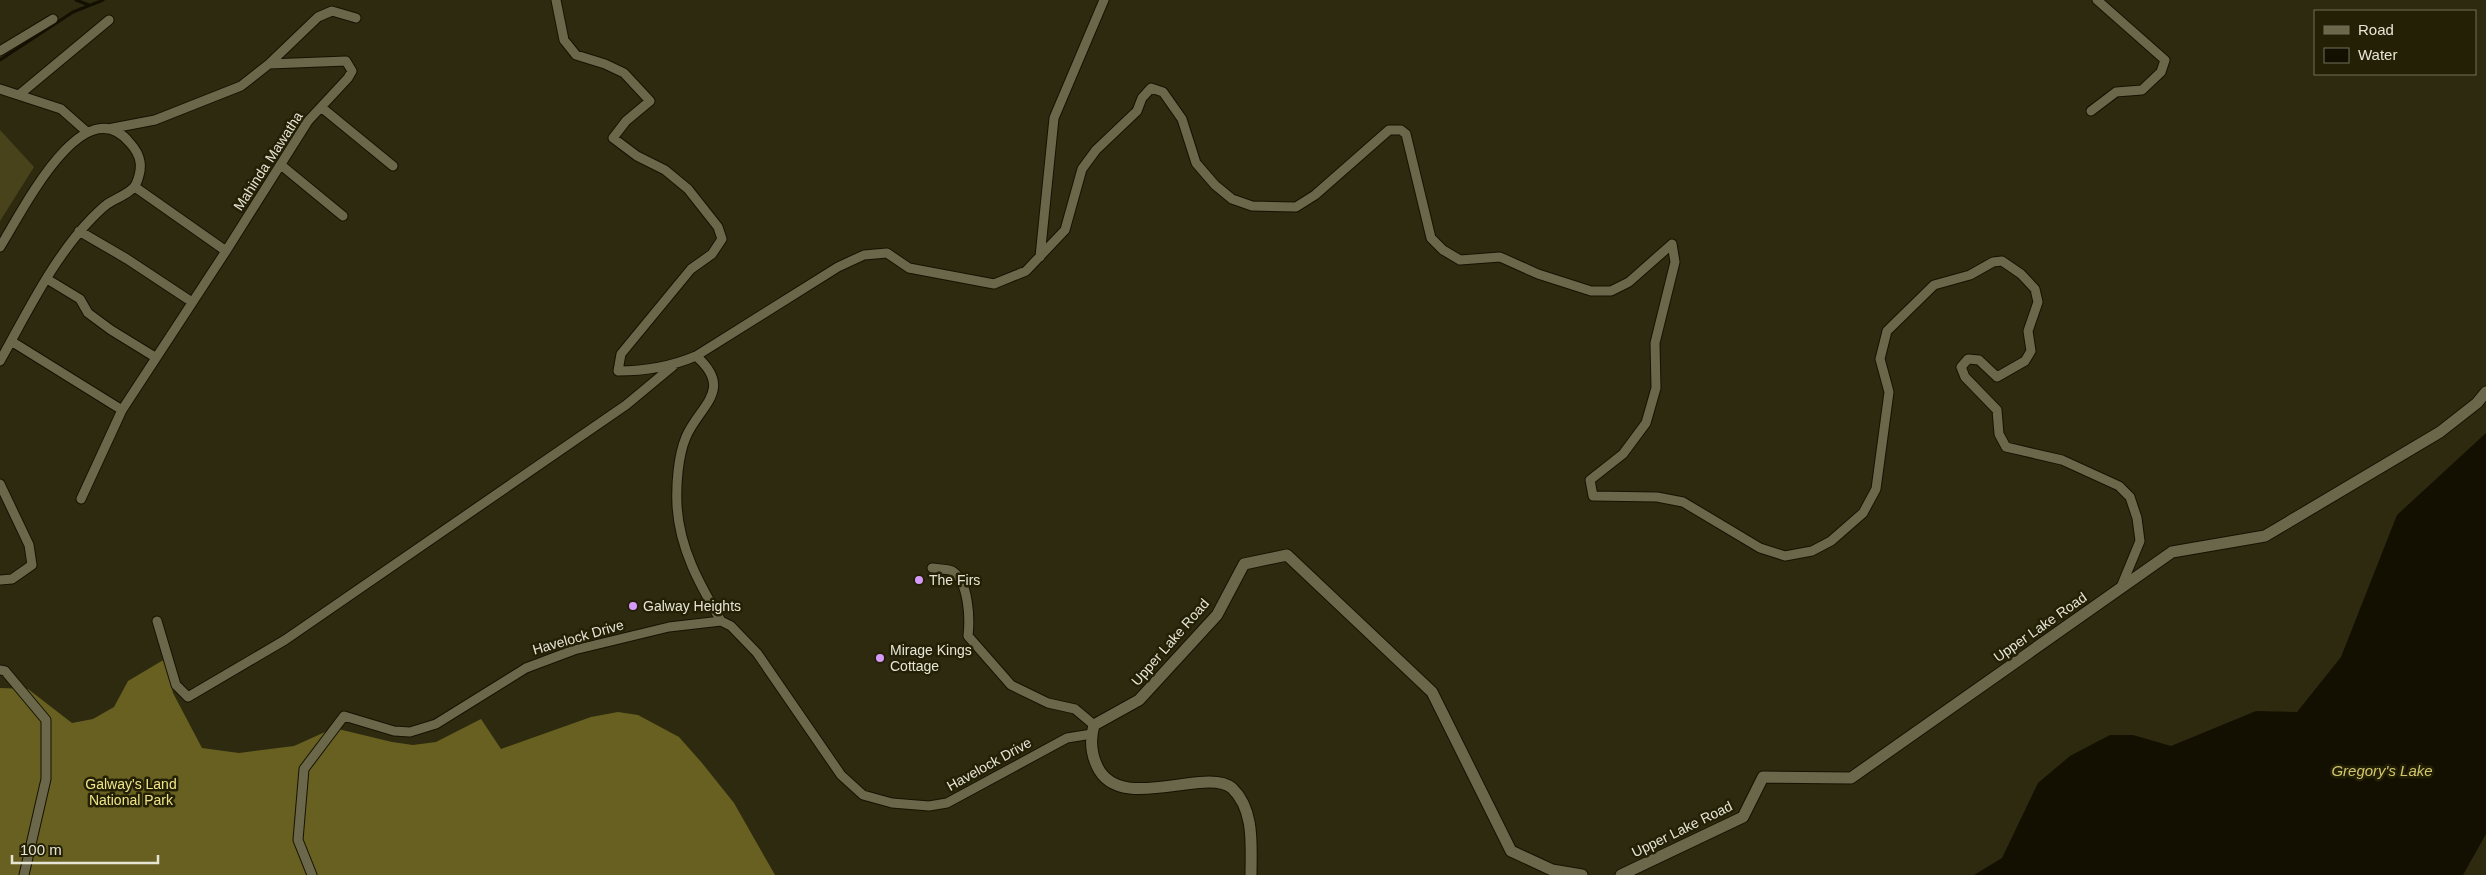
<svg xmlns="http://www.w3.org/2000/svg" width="2486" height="875" font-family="Helvetica,sans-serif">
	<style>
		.green { fill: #48431a }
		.forest { fill: #686020 }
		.water { fill: #131001 }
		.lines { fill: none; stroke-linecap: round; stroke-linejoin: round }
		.stream { stroke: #131001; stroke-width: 3 }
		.minor-casing { stroke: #161200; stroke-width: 11 }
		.tertiary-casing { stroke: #161200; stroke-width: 13 }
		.minor { stroke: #6b674b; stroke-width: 9 }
		.tertiary { stroke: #6b674b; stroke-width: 11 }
		.poi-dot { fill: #d69bfa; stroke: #242006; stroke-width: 2 }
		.labels { text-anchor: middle; stroke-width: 5; stroke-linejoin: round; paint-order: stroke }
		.street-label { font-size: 14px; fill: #e6e5d5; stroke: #242006 }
		.poi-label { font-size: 14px; fill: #e6e5d5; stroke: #242006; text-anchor: start }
		.park-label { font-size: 14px; fill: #efe488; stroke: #242006 }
		.water-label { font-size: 15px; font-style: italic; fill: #d3c76c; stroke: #242006 }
	</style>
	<rect width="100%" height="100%" fill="#2d2a10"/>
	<path class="green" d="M0,130L34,167L0,221Z"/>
	<path class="forest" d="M165,659L173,693L202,748L239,753L294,746L334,728L392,742L413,745L436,742L481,719L501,749L591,717L618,712L638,715L679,737L702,763L734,803L775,875H0V688L28,689L72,723L93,719L114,707L128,681Z"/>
	<path class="water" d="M2486,433V834L2463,875H1974L2002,858L2038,783L2070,756L2110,735H2133L2171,746L2256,711L2297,712L2341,657L2397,515Z"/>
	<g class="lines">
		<path class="stream" d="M76,0L89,5
			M0,60L73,12L103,0"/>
		<defs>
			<path id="minor" d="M556,0L564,40L576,55L605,64L624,73L650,101L626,121L613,138L637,156L665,170L688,189L718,227L722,239L712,254L691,269L621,354L618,371C646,371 670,367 696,356C735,390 699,406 686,437C678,456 676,485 677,505C679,548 700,585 721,621
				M0,51L53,19
				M269,64L318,17L332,11L356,18
				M0,89L61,109L87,132
				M20,94L109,20
				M321,107L393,166
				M2091,111L2116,92L2142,90L2161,72L2165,60L2097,0
				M281,165L343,216
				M135,187L226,251
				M79,231L127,259L192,302
				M1672,244L1675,262L1655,343L1656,388L1646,423L1623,454L1590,480L1593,496L1657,497L1683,502L1760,548L1785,556L1812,551L1831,541L1863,513L1876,489L1889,392L1880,359L1887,331L1934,285L1970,275L1993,262L2002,261L2021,274L2035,289L2038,302L2028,331L2031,351L2025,361L1997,377L1979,360L1968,359L1961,367L1965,377L1997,410L1999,434L2006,447L2062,460L2119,486L2130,497L2137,518L2140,541L2121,587
				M0,247C20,216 83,85 130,143C142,156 143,168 136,184C132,193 114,199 106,205C101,209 96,214 92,218C53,258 27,313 0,361
				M1040,257L1054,118L1104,0
				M47,279L80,299L88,313L111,330L155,357
				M11,341L122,410
				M696,356L838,267L864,255L887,253L909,268L994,284L1026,271L1065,230L1082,169L1096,150L1137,111L1142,98L1151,88L1163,92L1182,119L1196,163L1215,185L1232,199L1252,206L1296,207L1315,195L1389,130H1401L1406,134L1431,238L1443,250L1460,260L1500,257L1538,274L1591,291H1611L1629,282L1672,244
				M0,484L29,545L32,565L12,579L0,580
				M81,499L122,410L226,251L308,121L348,78L352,71L346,61L269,64L241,86L155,120L108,129
				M932,568C937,569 947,569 952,571C969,581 970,619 968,636L1011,685L1048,703L1075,709L1094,725
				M157,621L176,685L188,697L285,640L626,405L673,366
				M0,670L5,671L46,720V779L24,875
				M312,875L298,840L304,769L344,716L394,731L410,732L436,724L526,668L574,650L669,627L721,621L731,626L757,653L841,775L863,795L892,803L929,806L947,803L1067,738L1092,734"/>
			<path id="tertiary" d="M1251,875C1251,846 1255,810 1232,788C1206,766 1119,815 1097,766C1091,753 1090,739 1094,725L1139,700L1217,615L1244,564L1287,555L1432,692L1511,851L1552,870L1582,875
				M1621,875L1743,817L1763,777L1851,778L2172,552L2265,536L2440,432L2477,403L2486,392"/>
		</defs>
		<use href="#minor" class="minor-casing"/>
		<use href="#tertiary" class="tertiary-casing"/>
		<use href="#minor" class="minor"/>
		<use href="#tertiary" class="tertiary"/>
	</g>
	<g class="poi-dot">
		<circle cx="919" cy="580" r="5"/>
		<circle cx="633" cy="606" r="5"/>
		<circle cx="880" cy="658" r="5"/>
	</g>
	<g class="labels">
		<g class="street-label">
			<text transform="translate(268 161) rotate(-57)" y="5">Mahinda Mawatha</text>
			<text transform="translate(2040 627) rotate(-35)" y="5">Upper Lake Road</text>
			<text transform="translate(578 637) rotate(-16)" y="5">Havelock Drive</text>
			<text transform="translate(1170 642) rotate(-49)" y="5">Upper Lake Road</text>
			<text transform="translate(989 764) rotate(-29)" y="5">Havelock Drive</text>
			<text transform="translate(1682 829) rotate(-26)" y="5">Upper Lake Road</text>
		</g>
		<g class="poi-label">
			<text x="929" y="585">The Firs</text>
			<text x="643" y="611">Galway Heights</text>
			<text x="890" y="655">Mirage Kings<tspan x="890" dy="16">Cottage</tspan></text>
		</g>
		<g class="park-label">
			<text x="131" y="789">Galway's Land<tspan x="131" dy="16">National Park</tspan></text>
		</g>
		<g class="water-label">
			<text x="2382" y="776">Gregory's Lake</text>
		</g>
	</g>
	<rect x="2314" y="10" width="162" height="65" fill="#242006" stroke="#726f59"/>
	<rect x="2324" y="26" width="25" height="8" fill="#6b674b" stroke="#726f59"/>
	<text x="2358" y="35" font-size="15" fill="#e6e5d5">Road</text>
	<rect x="2324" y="48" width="25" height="15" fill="#131001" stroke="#726f59"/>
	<text x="2358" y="60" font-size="15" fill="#e6e5d5">Water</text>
	<path d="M12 855v8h146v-8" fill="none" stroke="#e6e5d5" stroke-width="2.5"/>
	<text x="20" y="855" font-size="15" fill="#e6e5d5" stroke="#242006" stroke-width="4" paint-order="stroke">100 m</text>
</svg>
